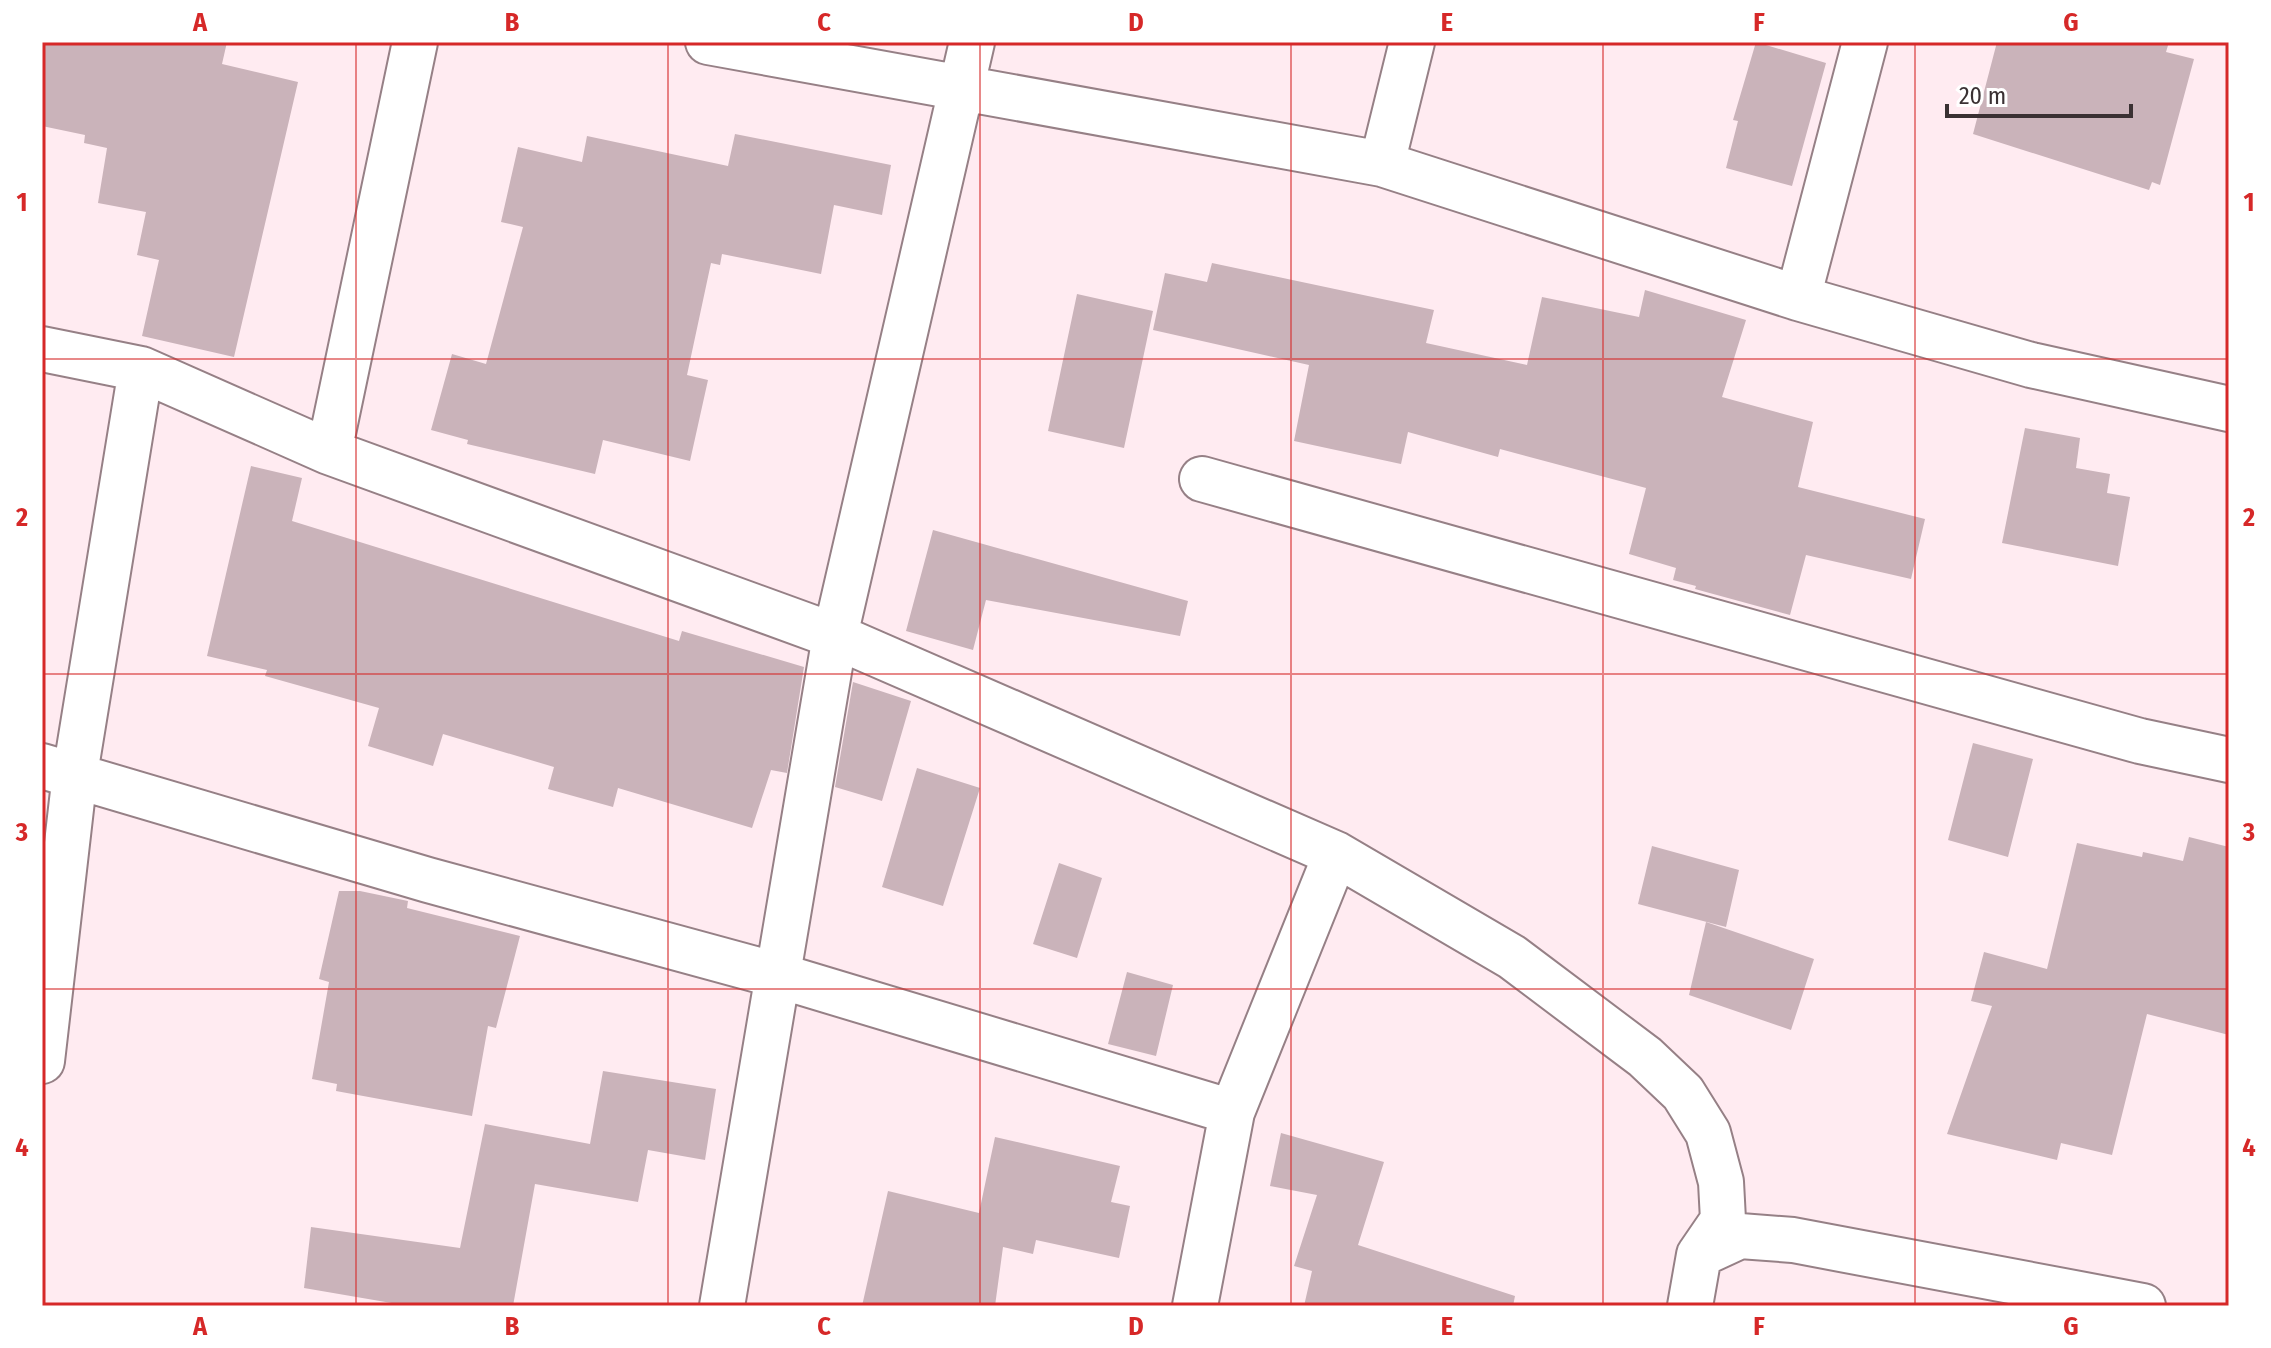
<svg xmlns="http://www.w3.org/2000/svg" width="2271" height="1348" font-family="'Fira Sans Condensed',sans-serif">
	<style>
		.building { fill: #cab3ba }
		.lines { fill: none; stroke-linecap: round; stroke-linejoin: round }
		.street-casing { stroke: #968086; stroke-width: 48 }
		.street { stroke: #fff; stroke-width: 44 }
		.grid { fill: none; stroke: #d62828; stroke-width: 2; stroke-opacity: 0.55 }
		.neatline { fill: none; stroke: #d62828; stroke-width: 3 }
		.grid-label { font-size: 26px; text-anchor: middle; font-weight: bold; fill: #d62828 }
	</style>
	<rect width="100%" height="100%" fill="#ffebf1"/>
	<path class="building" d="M42,42H227L222,64L298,82L234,357L142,336L159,260L137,255L146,212L98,203L107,148L84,143L85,135L42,126Z
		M1756,42L1826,63L1792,186L1726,168L1738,121L1733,120Z
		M1997,42H2169L2166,52L2194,59L2160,185L2152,182L2149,190L1973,134Z
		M735,134L891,165L882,215L834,205L821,274L722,254L720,265L711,263L687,375L708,380L690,461L603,440L595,474L467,444L468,440L431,430L452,354L486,364L523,227L501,222L518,147L582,162L587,136L728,166Z
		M1212,263L1434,310L1426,343L1527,365L1542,297L1639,317L1645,290L1746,320L1722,397L1813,422L1798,487L1925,519L1911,579L1806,555L1790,615L1695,589L1696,586L1673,580L1676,568L1629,554L1646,488L1500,449L1498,457L1408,432L1401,464L1294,441L1309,365L1153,330L1165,273L1207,282Z
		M1077,294L1153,311L1124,448L1048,431Z
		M2025,428L2080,438L2076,468L2110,474L2107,493L2130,497L2118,566L2002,543Z
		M251,466L302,478L292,521L679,641L682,631L804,667L787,773L771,770L752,828L618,788L613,807L548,789L554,767L443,734L433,766L368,746L379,708L265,676L267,670L207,656Z
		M933,530L1188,601L1180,636L986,600L973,650L906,631Z
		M853,682L911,701L882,801L835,787Z
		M1973,743L2033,759L2008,857L1948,840Z
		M917,768L980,788L943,906L882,887Z
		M2189,837L2229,847V1035L2147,1014L2112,1155L2061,1143L2057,1160L1947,1134L1992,1006L1971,1001L1984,952L2047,969L2077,843L2142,857L2143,852L2183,861Z
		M1652,846L1739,870L1726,927L1638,904Z
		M1059,863L1102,878L1077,958L1033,944Z
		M339,891H360L408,901L407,908L520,936L496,1028L488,1026L472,1116L336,1091L337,1084L312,1079L329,982L319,979Z
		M1706,922L1814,959L1791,1030L1689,995Z
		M1127,972L1173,985L1156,1056L1108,1044Z
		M603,1071L716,1089L705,1160L648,1150L638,1202L535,1184L513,1306H409L304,1288L311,1227L460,1248L485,1124L590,1144Z
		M1281,1133L1384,1162L1358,1245L1515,1296L1513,1306H1304L1312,1271L1294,1266L1317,1195L1270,1186Z
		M995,1137L1120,1166L1111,1202L1130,1206L1119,1258L1036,1240L1033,1254L1003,1247L995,1306H862L888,1191L979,1213Z"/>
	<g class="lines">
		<defs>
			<path id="street" d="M708,42L1382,164L1798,298L2031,365L2229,409
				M1382,164L1412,42
				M1798,298L1865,42
				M42,349L141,369L75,774L42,1061
				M141,369L329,452L835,636L1336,854L1512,957L1645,1057L1683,1093L1708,1133L1721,1182L1723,1220L1699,1255
				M329,452L415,42
				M1202,479L2140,741L2229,760
				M42,766L428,880L780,976L1232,1112
				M722,1306L835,636L972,42
				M1195,1306L1232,1112L1336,854
				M1690,1306L1699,1255L1740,1236L1793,1240L2143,1306"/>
		</defs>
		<use href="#street" class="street-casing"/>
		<use href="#street" class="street"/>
	</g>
	<path class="grid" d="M356,42V1306M668,42V1306M980,42V1306M1291,42V1306M1603,42V1306M1915,42V1306M42,359H2229M42,674H2229M42,989H2229"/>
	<rect width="2271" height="1348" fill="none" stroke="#ffffff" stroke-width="88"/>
	<path d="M1947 104v12h184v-12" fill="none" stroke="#3a3133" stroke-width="4"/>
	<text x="1959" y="104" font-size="24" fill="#3a3133" stroke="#ffffff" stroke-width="6" paint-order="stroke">20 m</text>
	<rect x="44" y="44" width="2183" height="1260" class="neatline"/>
	<g class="grid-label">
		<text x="200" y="31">A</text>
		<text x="512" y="31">B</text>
		<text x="824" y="31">C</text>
		<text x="1136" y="31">D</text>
		<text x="1447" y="31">E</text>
		<text x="1759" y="31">F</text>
		<text x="2071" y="31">G</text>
		<text x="22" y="211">1</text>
		<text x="2249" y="211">1</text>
		<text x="22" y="526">2</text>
		<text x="2249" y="526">2</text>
		<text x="22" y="841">3</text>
		<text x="2249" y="841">3</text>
		<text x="22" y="1156">4</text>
		<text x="2249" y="1156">4</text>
		<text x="200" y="1335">A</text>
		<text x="512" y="1335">B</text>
		<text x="824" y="1335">C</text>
		<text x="1136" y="1335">D</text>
		<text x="1447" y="1335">E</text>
		<text x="1759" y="1335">F</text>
		<text x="2071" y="1335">G</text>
	</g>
</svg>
